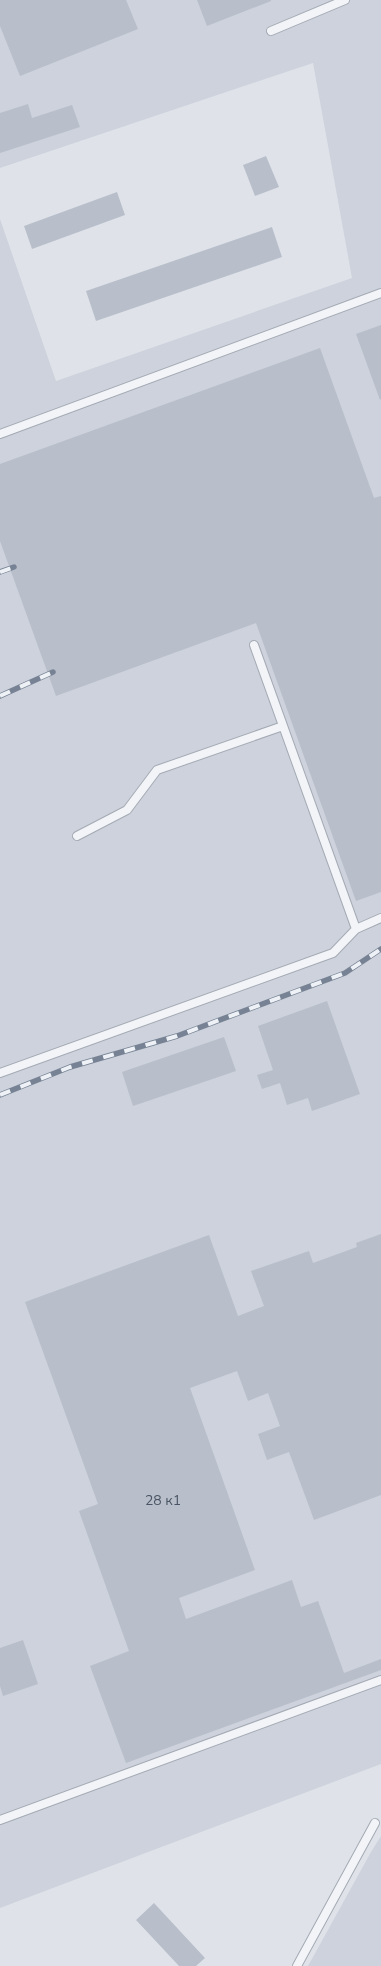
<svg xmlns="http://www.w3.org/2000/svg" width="381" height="1966" font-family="'Nunito Sans',sans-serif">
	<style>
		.built { fill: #cdd2dc }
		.building { fill: #b8bfca }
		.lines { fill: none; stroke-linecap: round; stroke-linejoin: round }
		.lane-casing { stroke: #a4aab4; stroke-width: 10 }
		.lane { stroke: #f2f4f7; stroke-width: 8 }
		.rail-casing { stroke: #778394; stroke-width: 5.5 }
		.rail { stroke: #eef2f7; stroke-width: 4; stroke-dasharray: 11; stroke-linecap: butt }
		.labels { text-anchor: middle; stroke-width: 4.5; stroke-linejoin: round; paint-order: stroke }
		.number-label { font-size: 14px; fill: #4a5464 }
	</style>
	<rect width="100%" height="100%" fill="#dfe3e9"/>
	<path class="built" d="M0,0H381V1764L0,1908V219L56,381L352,278L313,63L0,168Z
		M381,1836V1966H308L371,1852Z"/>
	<path class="building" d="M0,0H126L138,29L20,76L0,26Z
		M197,0H271V1L207,26Z
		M28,104L32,118L72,105L80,127L0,153V113Z
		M266,156L279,187L255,196L243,165Z
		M117,192L125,215L32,249L24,226Z
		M272,227L282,257L96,321L86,291Z
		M381,325V399L380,400L356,334Z
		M320,348L374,498L381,496V892L356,901L256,623L56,696L0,541V464Z
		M327,1001L360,1094L312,1111L308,1098L287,1105L280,1083L262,1089L257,1075L273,1070L258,1026Z
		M224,1037L236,1071L133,1106L122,1072Z
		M381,1234V1495L314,1520L289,1452L267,1460L258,1434L280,1426L268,1393L248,1401L237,1371L190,1388L255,1570L179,1598L186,1619L292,1580L301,1607L318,1601L344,1673L381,1659V1670L126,1763L90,1666L129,1651L79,1511L98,1504L25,1302L209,1235L238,1316L264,1306L251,1271L309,1251L313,1263L357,1247L356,1243Z
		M23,1640L38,1684L3,1696L0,1686V1648Z
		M154,1903L205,1958L196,1966H179L136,1920Z"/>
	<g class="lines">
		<defs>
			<path id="lane" d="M271,31L345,0
				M0,434L381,293
				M254,645L356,929L381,918
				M77,836L127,810L157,770L283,726
				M0,1073L333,953L356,929
				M0,1820L381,1680
				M297,1966L375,1823"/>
		</defs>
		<use href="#lane" class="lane-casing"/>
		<use href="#lane" class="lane"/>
		<defs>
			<path id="rail" d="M0,572L14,567
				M0,696L53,672
				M0,1095L70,1067L177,1036L345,973L381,949"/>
		</defs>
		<use href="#rail" class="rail-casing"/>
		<use href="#rail" class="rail"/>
	</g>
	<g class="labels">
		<g class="number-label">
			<text x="163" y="1505">28 к1</text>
		</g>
	</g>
</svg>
